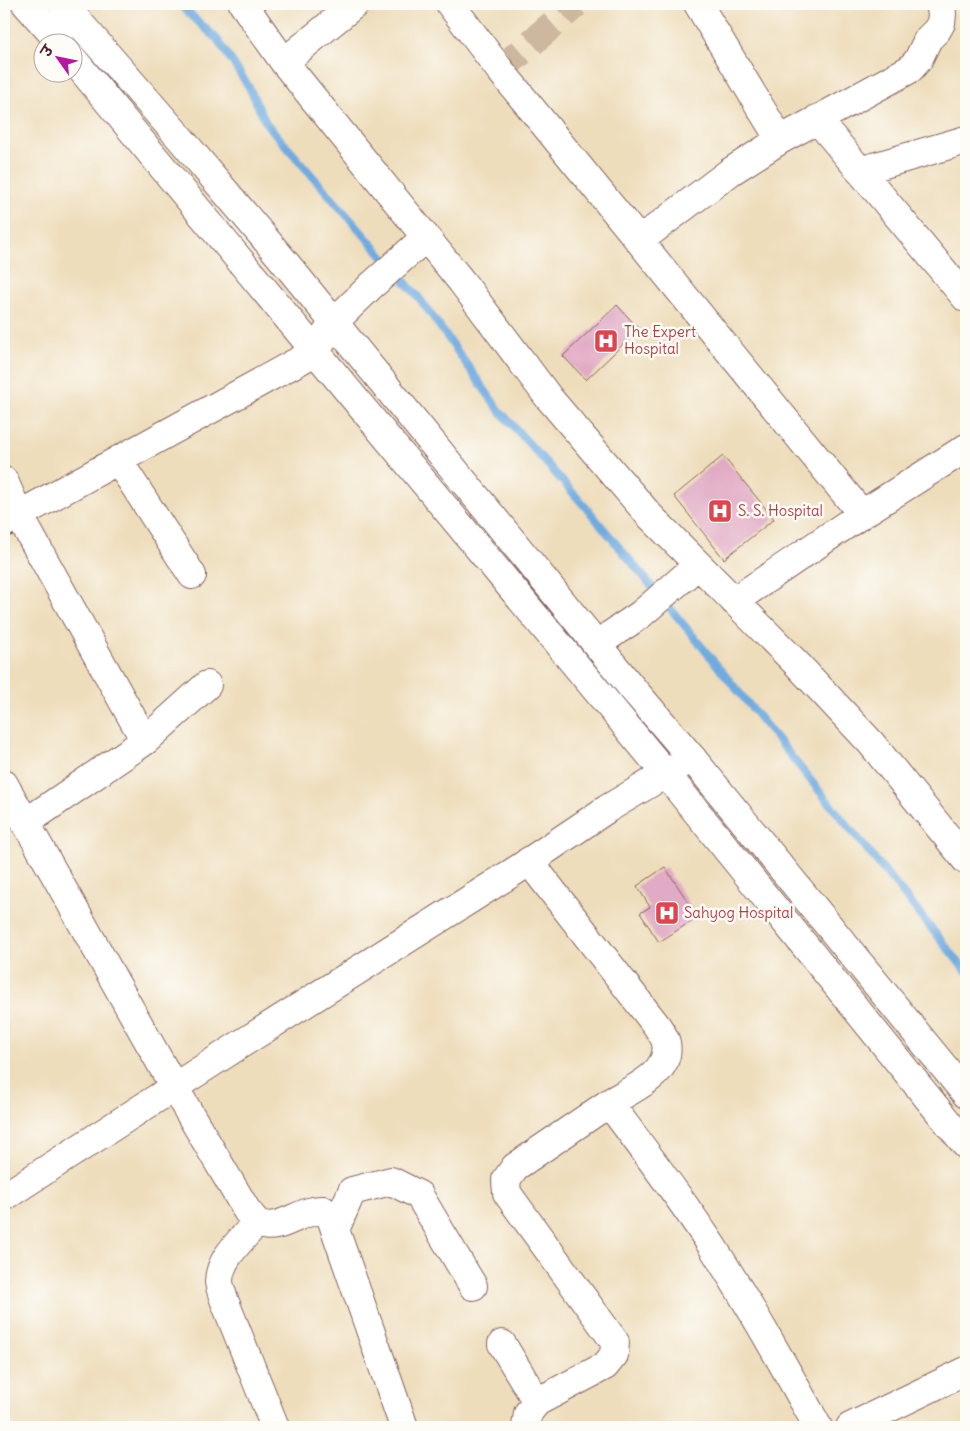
<svg xmlns="http://www.w3.org/2000/svg" width="970" height="1431" font-family="Delius,'Playpen Sans Deva',sans-serif">
	<style>
		.lines { fill: none; stroke-linecap: round; stroke-linejoin: round }
		.stream { stroke: #6fabe0; stroke-width: 8 }
		.building { fill: #e1aac5 }
		.minor-tunnel { stroke: #cdb79e; stroke-width: 28; stroke-dasharray: 28 14; stroke-linecap: butt }
		.minor-casing { stroke: #83625d; stroke-width: 30 }
		.tertiary-casing { stroke: #83625d; stroke-width: 30 }
		.trunk-casing { stroke: #83625d; stroke-width: 30 }
		.minor { stroke: #fff; stroke-width: 28 }
		.tertiary { stroke: #fff; stroke-width: 28 }
		.trunk { stroke: #fff; stroke-width: 28 }
		.labels { text-anchor: middle; stroke-width: 5; stroke-linejoin: round; paint-order: stroke }
		.health-label { font-size: 15px; fill: #be3a42; stroke: #fdfcf7; text-anchor: start }
	</style>
	<rect width="100%" height="100%" fill="#fdfcf7"/>
	<filter id="ink" filterUnits="userSpaceOnUse"><feTurbulence type="fractalNoise" baseFrequency=".02" numOctaves="2"/><feDisplacementMap in="SourceGraphic" scale="10" xChannelSelector="R" yChannelSelector="G"/><feConvolveMatrix kernelMatrix="1 2 1 2 8 2 1 2 1" color-interpolation-filters="sRGB"/></filter>
	<filter id="wash" filterUnits="userSpaceOnUse"><feTurbulence type="fractalNoise" baseFrequency=".0096" numOctaves="4" result="noise"/><feDisplacementMap in="SourceGraphic" scale="20" xChannelSelector="R" yChannelSelector="G"/><feGaussianBlur stdDeviation="1.12" result="paint"/><feColorMatrix in="noise" values="0 0 0 0 0 0 0 0 0 0 0 0 0 0 0 0 0 1.4 0 .05"/><feComposite in="paint" operator="in"/></filter>
	<g filter="url(#wash)">
		<rect width="100%" height="100%" fill="#edb"/>
		<g class="lines">
			<path class="stream" d="M179,4L217,39L249,87L266,123L420,299L499,410L589,511L694,637L966,971"/>
		</g>
		<g id="blocks">
			<path class="building" d="M617,305L639,329L586,380L563,356Z
				M723,456L774,519L724,559L674,496Z
				M665,867L698,917L659,942L640,913L650,907L637,886Z"/>
		</g>
	</g>
	<g filter="url(#ink)">
		<use href="#blocks" fill-opacity="0" stroke="#83625d" stroke-width="1"/>
		<g class="lines">
			<path class="minor-tunnel" d="M500,70L576,4"/>
			<defs>
				<path id="minor" d="M243,4L284,62L462,282L549,398L649,515L798,665L871,743L966,860
					M450,4L500,70L862,514
					M698,4L780,140
					M284,62L355,4
					M817,119L966,298
					M860,171L966,140
					M640,240L730,172L780,140L910,69L918,60L928,39L937,30L941,23L942,14L940,4
					M118,460L192,575
					M4,481L19,515L145,741
					M4,523L315,352L333,323L371,286L426,237
					M734,601L862,514L966,448
					M597,644L640,615L698,565
					M4,784L174,1087L247,1211C251,1215 254,1220 258,1223C279,1234 302,1208 323,1210L331,1218L404,1427
					M25,823L145,741L207,685
					M529,861L657,1026C660,1031 665,1037 666,1043C672,1074 630,1090 609,1103
					M257,1222C243,1239 219,1258 219,1282C220,1289 223,1296 225,1302L275,1427
					M335,1230L352,1191L391,1181L419,1195L473,1286
					M502,1344L537,1402
					M526,1427L528,1413L537,1402L605,1366L614,1355L615,1342L507,1193L506,1180L515,1167L609,1103C644,1150 680,1197 712,1246C750,1305 784,1366 818,1427
					M850,1427L966,1371"/>
				<path id="tertiary" d="M4,1197L241,1044L518,869L607,809L692,758"/>
				<path id="trunk" d="M26,4L60,42
					M63,4L180,138L283,260L633,689L692,758L966,1094
					M72,58L666,774L966,1145"/>
			</defs>
			<use href="#minor" class="minor-casing"/>
			<use href="#tertiary" class="tertiary-casing"/>
			<use href="#trunk" class="trunk-casing"/>
			<use href="#minor" class="minor"/>
			<use href="#tertiary" class="tertiary"/>
			<use href="#trunk" class="trunk"/>
		</g>
	</g>
	<defs>
		<symbol id="hospital-square" viewBox="-11 -11 22 22"><rect x="-9" y="-9" width="18" height="18" rx="4" fill="#e0444e" stroke="#fdfcf7"/><path d="M-5-5h3v3.5h4V-5h3V5h-3V1.5h-4V5h-3Z" fill="#fff"/></symbol>
	</defs>
	<g fill-rule="evenodd">
		<use href="#hospital-square" x="592" y="327" width="28" height="28"/>
		<use href="#hospital-square" x="706" y="497" width="28" height="28"/>
		<use href="#hospital-square" x="653" y="899" width="28" height="28"/>
	</g>
	<g class="labels">
		<g class="health-label">
			<text x="624" y="337">The Expert<tspan x="624" dy="17">Hospital</tspan></text>
			<text x="738" y="516">S. S. Hospital</text>
			<text x="684" y="918">Sahyog Hospital</text>
		</g>
	</g>
	<rect width="970" height="1431" fill="none" stroke="#fdfcf7" stroke-width="20"/>
	<g transform="translate(58 58) rotate(303)"><circle r="24" fill="#fdfcf7" stroke="#b5a4a5"/>
	<path d="M0-4L9 19L0 12L-9 19Z" fill="#b5179e"/>
	<text y="-8" font-size="14" font-weight="bold" text-anchor="middle" fill="#4a1f2b">उ</text>
	</g>
</svg>
